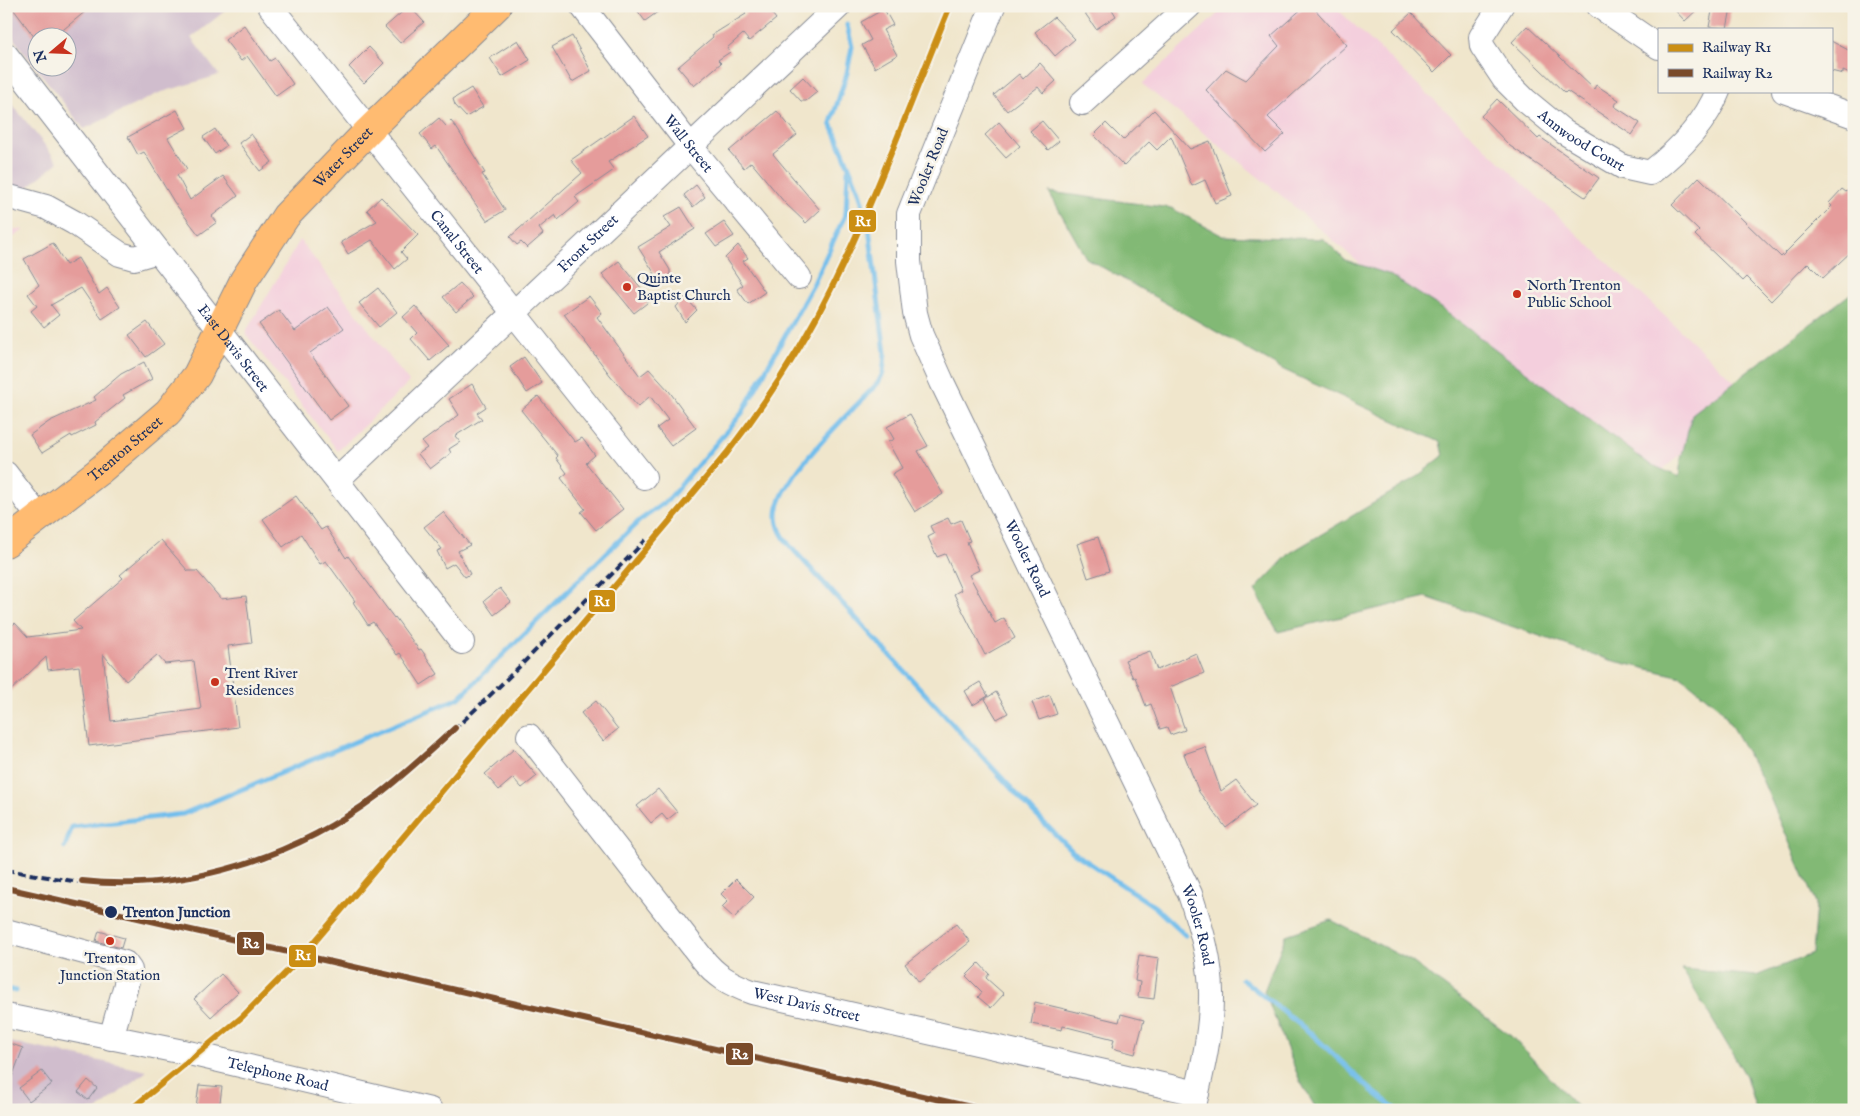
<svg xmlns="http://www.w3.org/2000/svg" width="1860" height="1116" font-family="'IM FELL English',serif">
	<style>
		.built { fill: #f4cfdd }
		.industrial { fill: #d0bdcd; fill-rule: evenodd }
		.forest { fill: #82b975; stroke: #4e746a }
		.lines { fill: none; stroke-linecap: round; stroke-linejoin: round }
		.stream { stroke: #72beec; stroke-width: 5 }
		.building { fill: #e59c9b; fill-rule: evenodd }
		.minor-casing { stroke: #868a95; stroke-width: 26 }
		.major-casing { stroke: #868a95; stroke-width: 30 }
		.minor { stroke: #fff; stroke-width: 24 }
		.major { stroke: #ffbb71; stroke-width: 28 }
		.rail { stroke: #1b2f5e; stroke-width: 4; stroke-dasharray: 8 4; stroke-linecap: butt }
		.rail-1-casing { stroke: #f7f3e8; stroke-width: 10 }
		.rail-2-casing { stroke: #f7f3e8; stroke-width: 10 }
		.rail-1 { stroke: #cb8e13; stroke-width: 6 }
		.rail-2 { stroke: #7a4b2a; stroke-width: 6 }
		.poi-dot { fill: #c8321e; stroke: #f7f3e8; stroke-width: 2 }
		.stop-dot { fill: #1b2f5e; stroke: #f7f3e8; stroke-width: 2 }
		.labels { text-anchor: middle; stroke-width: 5; stroke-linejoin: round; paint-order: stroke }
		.street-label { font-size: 15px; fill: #1b2f5e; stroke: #f7f3e8 }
		.poi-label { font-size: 15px; fill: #1b2f5e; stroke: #f7f3e8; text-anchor: start }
		.stop-label { font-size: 15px; font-weight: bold; fill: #1b2f5e; stroke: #f7f3e8; text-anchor: start }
		.line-badge { stroke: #f7f3e8; stroke-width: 2 }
		.badge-label { font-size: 14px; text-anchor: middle; font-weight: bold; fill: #fff }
	</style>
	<rect width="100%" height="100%" fill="#f7f3e8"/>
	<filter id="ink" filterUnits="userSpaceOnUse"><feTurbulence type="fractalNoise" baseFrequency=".02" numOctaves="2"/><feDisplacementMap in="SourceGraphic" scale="10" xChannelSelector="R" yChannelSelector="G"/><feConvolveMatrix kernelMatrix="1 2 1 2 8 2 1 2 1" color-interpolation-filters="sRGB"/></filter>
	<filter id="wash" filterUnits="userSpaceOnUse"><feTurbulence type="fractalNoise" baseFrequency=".0096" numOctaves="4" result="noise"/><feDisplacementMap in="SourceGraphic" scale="20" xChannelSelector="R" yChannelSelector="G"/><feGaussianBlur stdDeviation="1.12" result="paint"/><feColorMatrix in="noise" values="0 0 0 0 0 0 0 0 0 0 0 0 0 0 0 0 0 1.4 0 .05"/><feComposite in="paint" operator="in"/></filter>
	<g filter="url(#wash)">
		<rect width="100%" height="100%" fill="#f0e6cc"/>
		<path class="built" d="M1226,6H1334L1750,396L1630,497L1276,191L1142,84Z
			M6,228L24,230L6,242Z
			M300,240L409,382L338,451L245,333Z"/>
		<path class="industrial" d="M6,6H231L191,38L219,75L159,93L84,129L6,29ZM38,38H68V68H38Z
			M6,96L58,162L23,191L6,188Z
			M6,1041L147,1071L97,1110H6Z"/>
		<path class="forest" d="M1049,192L1171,208L1223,236L1324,239L1345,260L1388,274L1435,304L1648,463L1679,477L1681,459L1692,414L1854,291V1110H1756L1746,1076L1682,969L1756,976L1812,954L1816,904L1761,777L1722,710L1682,677L1610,660L1426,597L1278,632L1255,590L1290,553L1414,479L1443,456L1440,442L1284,370L1086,258Z
			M1331,920L1411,961L1511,1036L1580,1110H1317L1300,1081L1264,991L1286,935Z"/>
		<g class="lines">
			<path class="stream" d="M847,25L852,47L847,73L831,123L859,191L869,228L885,353L883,373L878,383C852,411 777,479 777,515C777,528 783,537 790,546L1033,812L1073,852L1155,907L1185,935
				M65,847L72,827L183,814L459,698L639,521L668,500L742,413L814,283L846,213L848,171
				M1242,979L1313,1035L1370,1089L1397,1110
				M6,989L16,991"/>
		</g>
		<g id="blocks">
			<path class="building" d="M11,6H92L53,38H35Z
				M409,6L424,22L400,43L385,27Z
				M634,6H666L645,21Z
				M739,6H766L776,19L749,41L743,34L727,48L730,52L718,60L721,63L694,86L678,67L713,37L712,35L746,14Z
				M1080,6H1110L1116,16L1096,29Z
				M1305,6H1312L1347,45L1268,117L1285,134L1265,152L1206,90L1226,69L1246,80L1279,46L1271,36Z
				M1671,6H1701L1685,21Z
				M1713,6L1731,8L1727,29L1709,27Z
				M884,9L893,25L883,30L897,55L875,68L862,45L871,40L861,22Z
				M1411,13L1451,55L1434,72L1393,30Z
				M1054,17L1075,39L1055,56L1035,32Z
				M244,25L270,61L275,58L293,84L276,96L247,56L241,61L225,40Z
				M1527,26L1594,89L1596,85L1619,100L1614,106L1640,123L1632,135L1567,91L1565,93L1512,42Z
				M572,36L591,71L572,82L552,47Z
				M518,40L530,60L502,77L490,58Z
				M1831,41L1854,53V76L1843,71V74L1831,71Z
				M369,47L384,63L364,83L349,67Z
				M1040,63L1056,81L1043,93L1038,87L1007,111L994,95L1019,74L1023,79Z
				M803,77L817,92L806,101H801L790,89Z
				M471,88L483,107L466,117L455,105L453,99Z
				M1497,99L1538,139L1540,137L1599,178L1585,197L1510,146L1481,116Z
				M177,110L187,128L168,138L187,169L177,175L190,200L223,176L238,196L212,216L217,222L199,235L174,202L144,152L138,155L128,137Z
				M1154,110L1190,149L1210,141L1232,196L1215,203L1205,180L1192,186L1171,136L1157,150L1149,142L1124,166L1094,135L1106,123L1123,140Z
				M777,111L797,135L773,154L820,210L806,223L785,203L751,162L744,168L729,151Z
				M634,116L648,136L608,162L614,170L575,197L579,202L558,220L555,215L539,228L543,234L527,248L521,242L517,245L510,237L582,173L571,160Z
				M439,118L446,126L451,121L456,127L485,173L482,174L505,210L487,221L436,146L432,149L420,134Z
				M1042,121L1059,141L1048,150L1030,131Z
				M999,122L1020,146L1006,158L985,135Z
				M215,129L226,146L215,154L203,137Z
				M251,134L272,162L260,171L239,143Z
				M1699,177L1781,257L1832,206L1829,203L1842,189L1846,192L1854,185V249L1823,278L1808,263L1771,301L1747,277L1743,281L1695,235L1699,231L1672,205Z
				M696,185L705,197L693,207L684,195Z
				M381,197L418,235L401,252L407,259L395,269L372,240L348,254L341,242L377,221L367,210Z
				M681,207L695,229L659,252L670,270V275L660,282L638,247L671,227L664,217Z
				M724,222L734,236L716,247L706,234Z
				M53,243L66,265L78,258L99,294L107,288L120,307L102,319L81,288L51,305L59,315L44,327L31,311L37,306L28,294L39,285L24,259Z
				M738,245L748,258L743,261L765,292L748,304L737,289L743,285L725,258Z
				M619,261L651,300L634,313L602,274Z
				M460,283L473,297L456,312L443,297Z
				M378,288L397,312L379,327L359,303Z
				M589,296L602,313L597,317L640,376L649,369L669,391L696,428L671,446L657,428L668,420L650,396L638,407L610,375L564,314Z
				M685,297L697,310L685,322L676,307Z
				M415,306L449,345L430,361L411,339L417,333L403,317Z
				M328,307L344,328L310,353L348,406L329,420L259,324L279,310L295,331Z
				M147,322L164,344L146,357L129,335Z
				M524,357L542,383L527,393L510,367Z
				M144,362L152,379L123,395L125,398L95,422L96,425L72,437L71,435L42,453L30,435L50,421L96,400L94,397L121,374Z
				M472,384L486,407L477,413L482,419L455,436L460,442L449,449L451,453L430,469L418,454L427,448L422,442L459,415L449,399Z
				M538,396L575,442L582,438L595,455L586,463L623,509L596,530L581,512L585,509L561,478L567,473L556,458L558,456L521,410Z
				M910,414L928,446L918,451L943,494L915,512L892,474L902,468L888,442L894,439L887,427Z
				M296,496L321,530L326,527L346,558L348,556L394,618L395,617L419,650L421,649L438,674L421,685L400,653L397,655L373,622L368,625L353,602L355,601L326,561L320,564L301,534L283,547L263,519Z
				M443,512L470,545L458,551L470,574L465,577L454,563L445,568L437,551L442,549L424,527Z
				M948,518L951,524L961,520L970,541L967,542L979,570L969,575L995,623L1004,618L1015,638L985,655L954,594L961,590L945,554L937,557L928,537L934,534L930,526Z
				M1098,537L1109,571L1088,578L1077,544Z
				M161,540L188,571H197L221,599L246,596L252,643L228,646L238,727L89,746L79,666L48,670L46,657L6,695V631L15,623L28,637L81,630L73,621L123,578L120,575ZM103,654L126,681L157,655L165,664L194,661L201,709L111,721Z
				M500,588L511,602L494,615L484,601Z
				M1150,651L1157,670L1196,653L1204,673L1170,687L1185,730L1170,735L1167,727L1160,729L1151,704L1146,706L1135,677L1133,678L1125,660Z
				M980,682L988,696L973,705L965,691Z
				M996,692L1008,713L997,719L985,699Z
				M1050,695L1057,714L1039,720L1032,702Z
				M596,701L618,729L603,741L581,713Z
				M1205,747L1221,791L1236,780L1256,805L1226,828L1199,792L1184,754Z
				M514,749L537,776L522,788L513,778L499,790L485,774Z
				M658,789L677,812L667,820L662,814L651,823L637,806Z
				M736,879L754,897L734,918L722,907L728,901L721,894Z
				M956,924L970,942L919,982L905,964Z
				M99,931L124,938L121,948L96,941Z
				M1139,955L1159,958L1154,999L1138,997L1140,982L1135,981Z
				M979,963L989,974L986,978L1004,994L991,1008L978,997L982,992L966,976Z
				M221,974L238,992L211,1017L194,999Z
				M1035,1002L1119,1022L1121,1014L1144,1020L1135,1054L1112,1048L1114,1039L1063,1026L1062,1030L1031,1024Z
				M6,1042L23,1048L8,1088H6Z
				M42,1071L52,1084L29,1101L19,1088Z
				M88,1080L97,1088L88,1100L78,1092Z
				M199,1085L222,1087L219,1110L196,1107Z"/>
		</g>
	</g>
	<g filter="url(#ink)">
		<use href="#blocks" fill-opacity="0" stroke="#868a95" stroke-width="1"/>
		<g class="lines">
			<defs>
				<g id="minor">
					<path id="s1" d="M270,6L644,477"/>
					<path id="s2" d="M582,6L691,147L799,277"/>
					<path id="s3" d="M993,6L909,214V261L915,313L921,335L942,382L1190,894C1201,928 1212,963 1211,999C1211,1035 1201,1075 1193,1110"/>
					<path id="s4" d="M1501,6L1481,37L1482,46L1504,79L1525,100L1564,132L1623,167L1650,173C1677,152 1705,124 1718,91"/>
					<path d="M1599,6L1659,47"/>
					<path id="s5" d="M6,55L462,642"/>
					<path d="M1784,91L1854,116"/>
					<path d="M1082,103L1189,6"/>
					<path d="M6,196L46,207L75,223L120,254L134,258L158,251"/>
					<path d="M6,474L39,517"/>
					<path id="s6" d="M337,480L839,6"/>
					<path id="s7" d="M529,736L701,957C716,976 730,984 752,992L1197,1093"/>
					<path d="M6,931L125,963L130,970L111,1038"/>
					<path id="s8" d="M6,1016L198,1055L430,1110"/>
				</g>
				<g id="major">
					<path id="s9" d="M6,543L98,472L168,412L197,375L244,280L286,216L368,131L497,6"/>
				</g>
			</defs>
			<use href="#minor" class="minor-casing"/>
			<use href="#major" class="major-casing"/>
			<use href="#minor" class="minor"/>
			<use href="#major" class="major"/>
			<path class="rail" d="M6,870C51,877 98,888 143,884C305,871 406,778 516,670C559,627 603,583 646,540
				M130,1110L242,1017L307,951L727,453C768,400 805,343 834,283C878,193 912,98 950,6"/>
			<defs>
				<path id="rail-1" d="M130,1110L242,1017L307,951L727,453C768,400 805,343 834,283C878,193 912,98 950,6"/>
				<path id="rail-2" d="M82,881C186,893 295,857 378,795C405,774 430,751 455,728
					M6,888L984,1110"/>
			</defs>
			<use href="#rail-1" class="rail-1-casing"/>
			<use href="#rail-2" class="rail-2-casing"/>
			<use href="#rail-1" class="rail-1"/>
			<use href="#rail-2" class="rail-2"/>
		</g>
	</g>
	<g class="poi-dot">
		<circle cx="627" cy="287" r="5"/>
		<circle cx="1517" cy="294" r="5"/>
		<circle cx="215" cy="682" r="5"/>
		<circle cx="110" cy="941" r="5"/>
	</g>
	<circle class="stop-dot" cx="111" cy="912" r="7"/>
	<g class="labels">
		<g class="street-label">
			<text dy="5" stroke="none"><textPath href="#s4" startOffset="185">Annwood Court</textPath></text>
			<text dy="5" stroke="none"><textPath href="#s2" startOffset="174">Wall Street</textPath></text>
			<text dy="5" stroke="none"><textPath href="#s9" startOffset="520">Water Street</textPath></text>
			<text transform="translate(928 167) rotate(-68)" y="5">Wooler Road</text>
			<text dy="5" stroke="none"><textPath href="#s1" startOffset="301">Canal Street</textPath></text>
			<text dy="5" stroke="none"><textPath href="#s6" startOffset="345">Front Street</textPath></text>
			<text dy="5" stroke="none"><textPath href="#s5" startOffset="371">East Davis Street</textPath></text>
			<text dy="5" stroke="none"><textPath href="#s9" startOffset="152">Trenton Street</textPath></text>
			<text dy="5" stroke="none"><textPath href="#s3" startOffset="594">Wooler Road</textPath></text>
			<text dy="5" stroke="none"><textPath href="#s3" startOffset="999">Wooler Road</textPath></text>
			<text dy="5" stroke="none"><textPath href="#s7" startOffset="399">West Davis Street</textPath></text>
			<text dy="5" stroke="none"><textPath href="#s8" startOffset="278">Telephone Road</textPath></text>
		</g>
		<g class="poi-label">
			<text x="637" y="283">Quinte<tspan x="637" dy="17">Baptist Church</tspan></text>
			<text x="1527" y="290">North Trenton<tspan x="1527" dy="17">Public School</tspan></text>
			<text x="225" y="678">Trent River<tspan x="225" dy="17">Residences</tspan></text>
			<text x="110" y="963" text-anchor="middle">Trenton<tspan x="110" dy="17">Junction Station</tspan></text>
		</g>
		<g class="stop-label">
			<text x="123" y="917">Trenton Junction</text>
		</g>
	</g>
	<g class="line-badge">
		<rect x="848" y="209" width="29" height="24" rx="5" fill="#cb8e13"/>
		<rect x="588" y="589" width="28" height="24" rx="5" fill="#cb8e13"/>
		<rect x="236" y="931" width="29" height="25" rx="5" fill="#7a4b2a"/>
		<rect x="288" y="944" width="29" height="24" rx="5" fill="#cb8e13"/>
		<rect x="725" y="1042" width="29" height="24" rx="5" fill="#7a4b2a"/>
	</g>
	<g class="badge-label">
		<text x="863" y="226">R1</text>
		<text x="602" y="606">R1</text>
		<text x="251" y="948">R2</text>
		<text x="303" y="960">R1</text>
		<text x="740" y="1059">R2</text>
	</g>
	<rect width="1860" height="1116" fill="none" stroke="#f7f3e8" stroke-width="25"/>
	<rect x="1658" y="28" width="175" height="65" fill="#f7f3e8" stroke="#9fa5b1"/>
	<rect x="1668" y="44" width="25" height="8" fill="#cb8e13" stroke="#9fa5b1"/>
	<text x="1702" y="52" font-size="15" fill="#1b2f5e">Railway R1</text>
	<rect x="1668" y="69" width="25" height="8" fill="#7a4b2a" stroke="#9fa5b1"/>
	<text x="1702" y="78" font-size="15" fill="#1b2f5e">Railway R2</text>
	<g transform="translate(52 52) rotate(251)"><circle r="24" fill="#f7f3e8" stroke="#9fa5b1"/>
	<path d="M0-4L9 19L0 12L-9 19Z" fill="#c8321e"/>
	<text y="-8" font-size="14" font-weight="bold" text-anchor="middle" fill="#1b2f5e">N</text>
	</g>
</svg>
